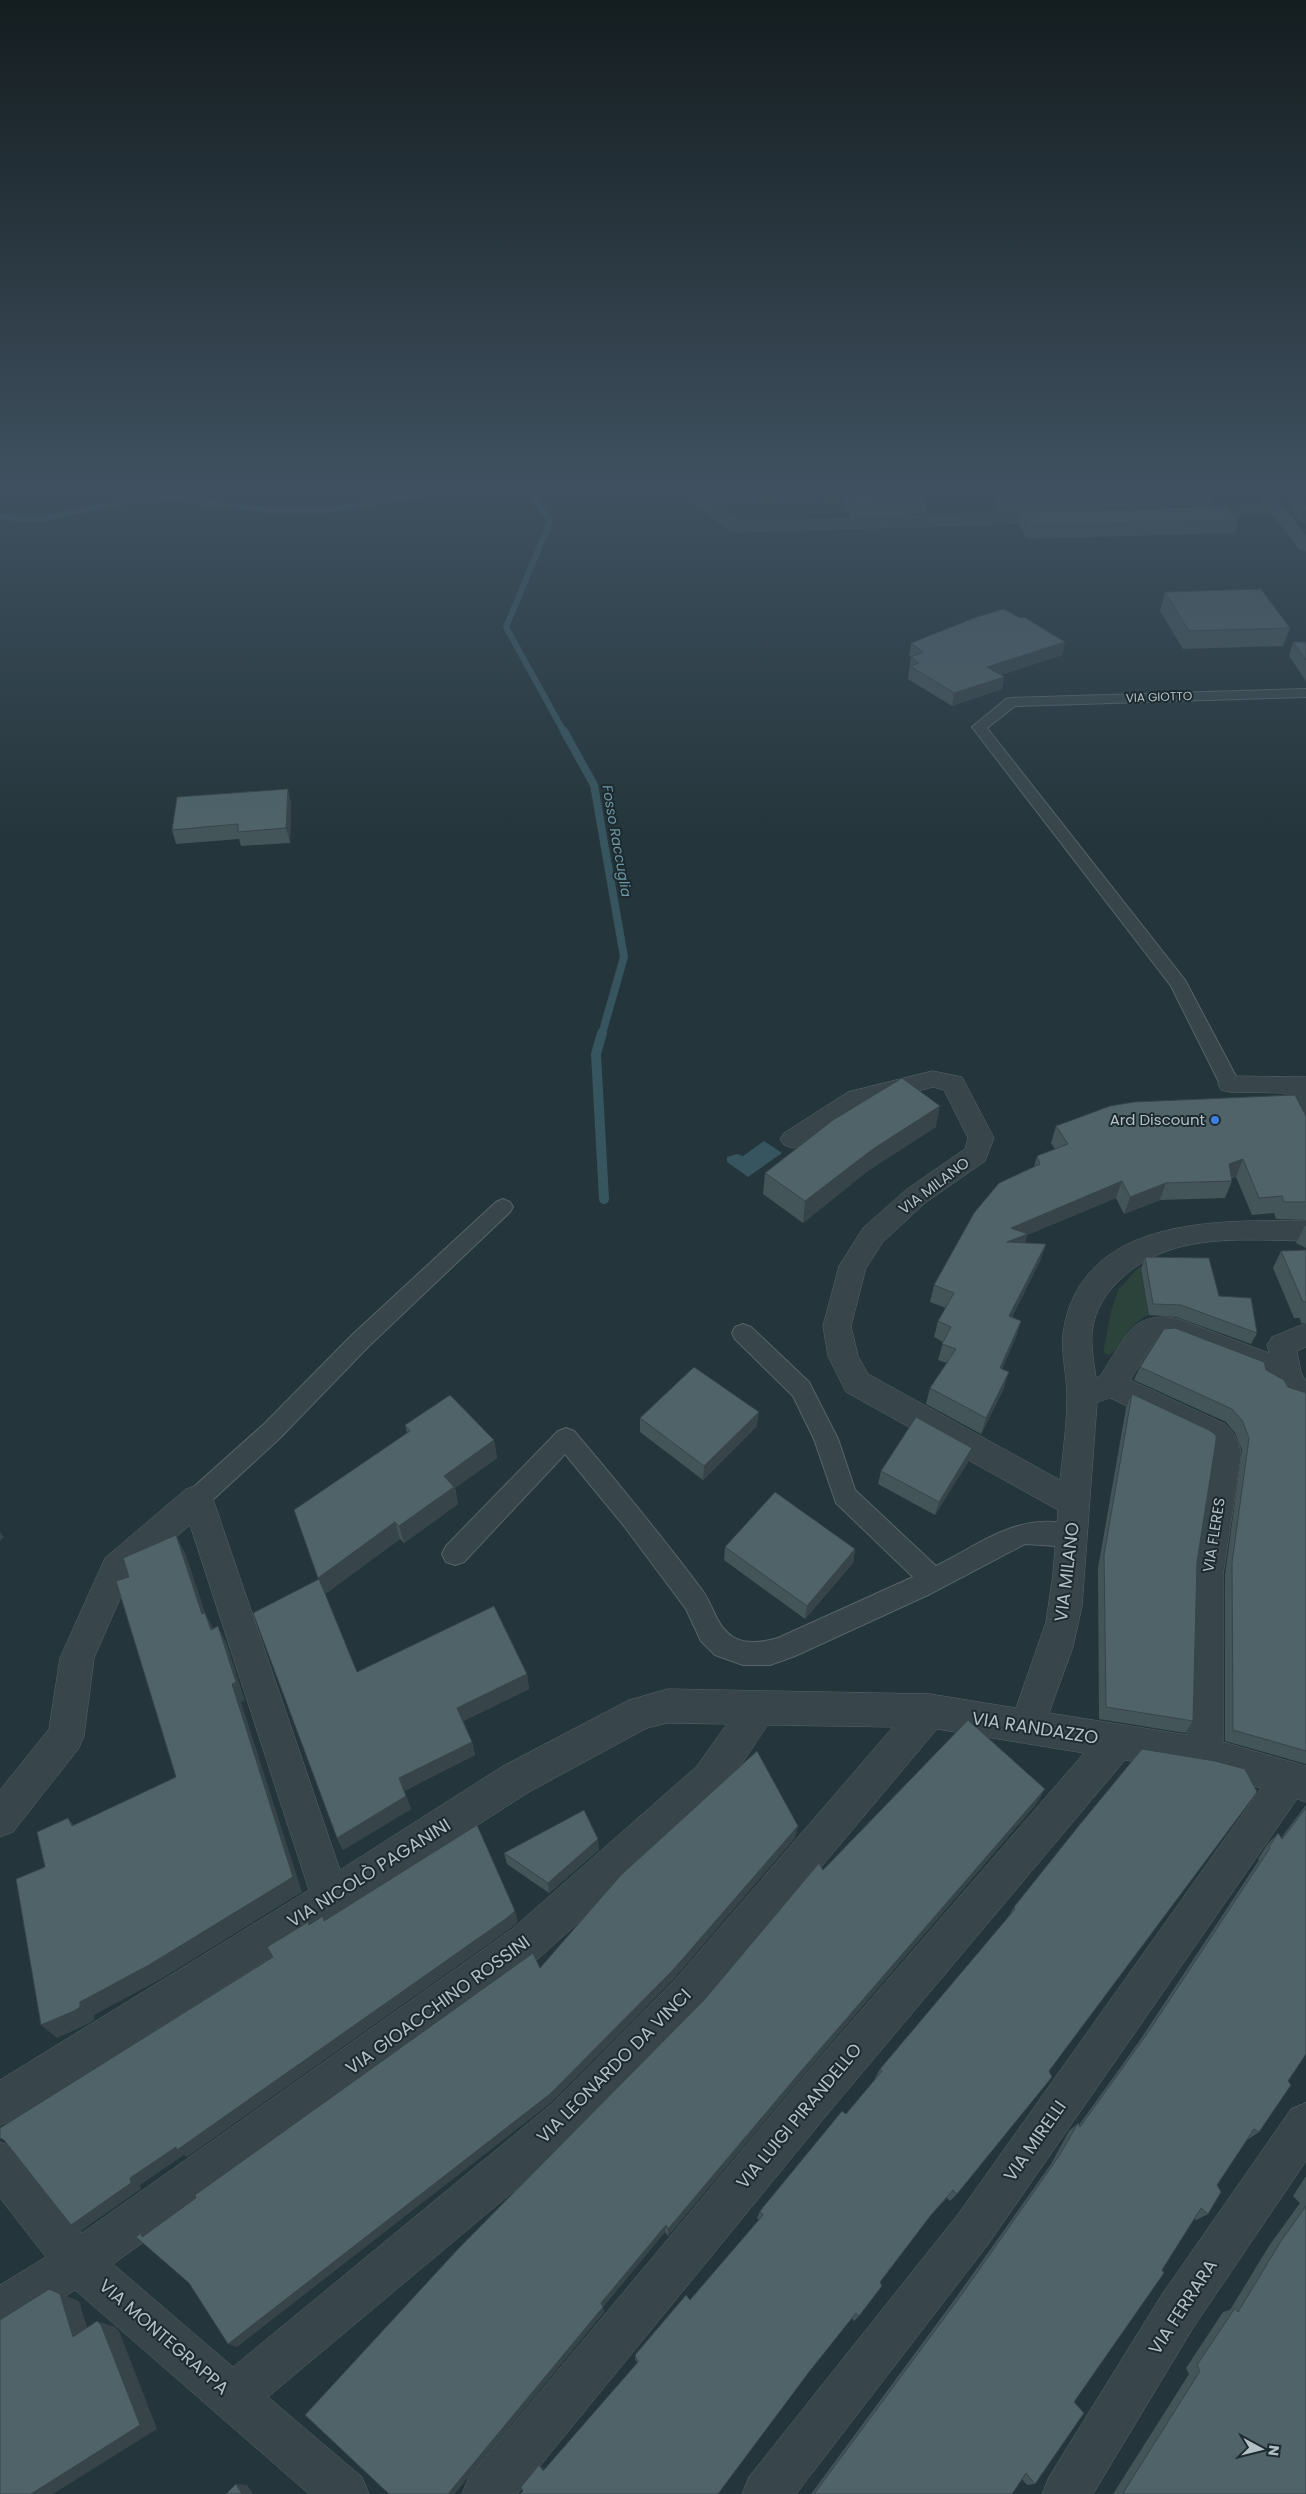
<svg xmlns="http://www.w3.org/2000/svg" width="1306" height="2494" font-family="Poppins,sans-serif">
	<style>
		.green { fill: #2c433c }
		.water { fill: #37555f }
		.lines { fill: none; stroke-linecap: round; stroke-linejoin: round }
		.stream-far2 { stroke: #37555f; stroke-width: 6 }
		.stream-far1 { stroke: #37555f; stroke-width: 8 }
		.stream { stroke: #37555f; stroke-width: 10 }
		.lane-casing { stroke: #566469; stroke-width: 2 }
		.street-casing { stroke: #566469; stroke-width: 1 }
		.secondary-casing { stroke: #566469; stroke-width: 1 }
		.lane { fill: #38464b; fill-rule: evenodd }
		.street { fill: #38464b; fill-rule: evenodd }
		.secondary { fill: #46575e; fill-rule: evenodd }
		.wall { fill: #44555a }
		.shaded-wall { fill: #37454a }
		.building { fill: #4f6369; stroke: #37454a }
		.shop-dot { fill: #3f7fe0; stroke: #1d2b30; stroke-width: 2 }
		.labels { text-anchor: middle; stroke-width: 4; stroke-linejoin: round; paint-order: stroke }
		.far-street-label { font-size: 12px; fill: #b3c1c7; stroke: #1d2b30 }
		.far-water-label { font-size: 14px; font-style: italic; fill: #6d97a5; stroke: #1d2b30 }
		.poi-label { font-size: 15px; fill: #b3c1c7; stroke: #1d2b30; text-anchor: end }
		.street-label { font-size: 15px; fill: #b3c1c7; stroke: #1d2b30 }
		.near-street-label { font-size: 18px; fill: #b3c1c7; stroke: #1d2b30 }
	</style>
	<rect width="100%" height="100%" fill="#24353b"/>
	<path class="green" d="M1140,1266L1149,1315C1126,1324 1127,1342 1110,1355L1103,1353L1111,1311L1119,1289Z"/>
	<path class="water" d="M764,1141L782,1153L748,1177L727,1162V1157L737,1154L743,1156Z"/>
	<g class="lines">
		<path class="stream-far2" d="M530,491L550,522L506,627L564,732
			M0,517L43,519L119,502L173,498L271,510H327L444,491"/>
		<path class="stream-far1" d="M564,731L594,785L624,957L602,1034"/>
		<path class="stream" d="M602,1033L596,1054L604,1199"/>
		<defs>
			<path id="lane" d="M1281,491H1293L1306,509V522L1302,521Z
				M1306,689V697L1015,706L987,728L1185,980L1240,1084L1237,1089L1230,1091L1223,1089L1220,1084L1171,986L972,727L1006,699L1011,698Z
				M503,1199L510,1202L513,1207L510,1212L368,1347L280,1438L206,1506L197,1510L188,1506L185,1499L188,1492L264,1424L352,1335L496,1202Z
				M743,1324L751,1327L809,1382L838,1439L855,1490L936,1566C985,1542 1024,1507 1082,1528L1085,1536L1082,1544L1073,1547L1025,1544L928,1595L795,1656L770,1665H743L715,1655L701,1641L686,1609L624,1526L565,1454L464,1562L455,1565L446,1562L442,1554L446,1546L558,1431L566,1428L574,1431C618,1483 661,1535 702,1590C714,1606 715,1625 733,1637C746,1645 764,1642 778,1638L913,1577L836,1503L814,1439L793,1396L735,1339L732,1333L735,1327Z"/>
			<path id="street" d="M822,491H978L971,496L712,504L739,522L1059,512L1067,517L1059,522L736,532L730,530L688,500L696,495Z
				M1277,505L1282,507L1285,510L1282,513L1194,517L1186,512L1194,507Z
				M933,1071L962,1077L994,1138L985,1161L925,1203L883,1242L866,1268L851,1326L858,1356L868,1374L1060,1480C1063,1452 1067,1424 1067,1397C1067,1375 1061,1354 1063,1333C1080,1216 1218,1220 1306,1221V1241C1244,1240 1172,1232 1123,1277C1106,1292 1095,1309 1092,1332C1091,1348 1094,1363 1096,1378L1100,1376C1107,1366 1128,1330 1136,1325C1149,1316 1167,1315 1181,1320L1269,1353L1267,1345L1272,1337L1306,1323V1347L1297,1351L1301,1372L1306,1382V1408L1281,1398L1274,1380L1169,1339L1155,1341L1130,1380L1225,1424C1234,1432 1240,1443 1241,1455L1223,1575V1742L1306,1766V1802L1297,1799L989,2243L796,2494H742L749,2477L959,2213L1261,1788L1205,1773L1125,1760L830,2111L517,2494H462L469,2477L800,2081L1084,1753L937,1729L702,2009L583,2133L268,2397L362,2477L369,2494H309L75,2290L16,2327L0,2333V2285L46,2257L0,2198V2142L15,2148L82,2233L511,1930L697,1766L727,1724L668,1723L647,1728L529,1792L344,1911L15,2119L0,2125V2080L309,1890L190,1525L129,1578L94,1658L84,1736L79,1748L13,1832L0,1837V1790L49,1729L60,1658L105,1558L186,1489L197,1485L208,1489L213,1499L340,1870L503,1766L629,1700L668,1689L930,1694L1016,1708L1046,1622L1053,1574L1058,1510L846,1392L828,1356L823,1326L839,1266L863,1228L907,1189L965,1149L968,1138L944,1090L933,1087L865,1105L802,1145L793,1148L784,1145L780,1139L784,1133L848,1092ZM1110,1398L1203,1442L1210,1448L1211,1455L1191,1575L1187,1735L1049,1713L1073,1647L1082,1606L1097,1403ZM768,1725L893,1727L674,1981L553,2103L233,2367L113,2264L539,1958L723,1792Z
				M1230,1076L1306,1077V1119L1297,1116L1284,1093L1230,1092L1221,1090L1218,1084L1221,1078Z
				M1306,2103V2161L1193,2328L1093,2494H1042L1049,2477L1161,2296L1291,2109Z"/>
			<path id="secondary" d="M1255,491H1270L1306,536V551L1300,549Z"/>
		</defs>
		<use href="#lane" class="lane-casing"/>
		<use href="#street" class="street-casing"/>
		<use href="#secondary" class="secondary-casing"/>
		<use href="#lane" class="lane"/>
		<use href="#street" class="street"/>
		<use href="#secondary" class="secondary"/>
	</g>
	<path class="wall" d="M845,491H922L927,501L925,514L851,517L844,502Z
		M990,491H1213L1214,492L1210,505L999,512Z
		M1022,512L1239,520L1235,533L1026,539L1019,525Z
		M1165,592L1290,628L1283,646L1183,649L1160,611Z
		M1065,642L1062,655L1001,675L1004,677L1002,689L952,706L908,679L911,657L909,656L911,643Z
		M1293,642H1306V681L1289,656Z
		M291,803L290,843L241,846L239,839L176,844L172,830Z
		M1306,1116V1220L1276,1219L1274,1213L1252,1215L1236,1177L1232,1178V1181L1225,1198L1160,1200L1124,1214L1116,1198L1027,1235L1025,1243L1046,1244L1040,1261L1012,1317L1021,1321L1016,1337L1002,1369L1004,1388L981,1434L926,1404L930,1388L947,1363L938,1360L943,1342L934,1337L938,1321L946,1308L930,1302L934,1285L1034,1167L1037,1156L1055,1149L1051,1143L1056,1126Z
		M936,1127L869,1170L803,1223L763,1194L765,1173Z
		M1305,1226H1306V1248L1296,1243Z
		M1306,1250V1323H1301L1300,1318H1294L1273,1268L1281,1251Z
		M1145,1257L1219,1296L1257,1333L1251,1344L1176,1317L1149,1315L1141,1269Z
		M1140,1367L1266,1370L1288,1387L1306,1393V1764L1225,1741V1575L1242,1450L1235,1433L1226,1422L1134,1380Z
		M1132,1394L1197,1562L1193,1721L1185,1733L1099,1719L1098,1568L1126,1408Z
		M640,1418L757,1426L703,1480L640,1432Z
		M405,1425L494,1440L497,1458L455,1488L458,1504L404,1543L400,1539L325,1594L357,1672L527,1674L529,1689L463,1721L472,1742L475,1755L404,1791L411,1809L343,1850L337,1838L319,1579L294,1510L407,1433Z
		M968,1462L935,1515L878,1484L881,1471Z
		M725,1547L855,1549L853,1563L805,1619L724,1560Z
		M1037,1803L799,2080L668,2236L665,2232L603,2307L604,2312L454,2494L705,1999L823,1870Z
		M1306,1805V2054L1288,2081L1259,2132L1247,2140L1217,2185L1208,2214L1196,2220L1194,2218L1074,2402L1035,2484L1027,2485L1022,2479L1012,2494H811L955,2299L1051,2164L1069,2131L1078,2123L1079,2125L1140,2040L1259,1860L1258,1859L1267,1845L1278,1833L1281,1838Z
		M1081,1823L957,2194L950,2201L947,2198L931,2215L880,2282L859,2316L854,2321L852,2318L520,2494L542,2467L544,2470L637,2363L635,2359V2355L690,2300L759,2220L757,2218L760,2211L846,2114L876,2079L875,2078L880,2069L1007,1919L1014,1907Z
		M599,1850L549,1893L507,1864L504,1853Z
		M1306,2176V2494H1113L1189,2374L1186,2368L1223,2312L1230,2310L1269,2246L1300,2203L1293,2196Z"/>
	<path class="shaded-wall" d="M1065,642L1062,655L985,680L987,667Z
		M1004,677L1002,689L952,706L954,693Z
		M288,789L291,803L290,843L286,828Z
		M940,1106L936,1127L869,1170L803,1223L805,1201L873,1149Z
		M1243,1159L1236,1177L1222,1181L1229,1164Z
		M1122,1181L1116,1198L1027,1235L1023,1251L1002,1259L1011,1228Z
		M1166,1183L1160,1200L1124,1214L1130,1197Z
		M1046,1244L1040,1261L1004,1332L1009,1316Z
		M1021,1321L1016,1337L995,1384L1000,1368Z
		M1009,1372L1004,1388L981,1434L986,1418Z
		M759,1412L757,1426L703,1480L704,1466Z
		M494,1440L497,1458L455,1488L458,1504L404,1543L399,1526L444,1476Z
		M972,1448L968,1462L935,1515L939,1502Z
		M395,1522L400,1539L324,1595L318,1578Z
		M0,1532L4,1537L0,1541Z
		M176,1535L186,1555L212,1633L202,1614Z
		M855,1549L853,1563L805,1619L807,1606Z
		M205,1613L215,1632L211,1630Z
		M218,1626L227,1645L245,1701L241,1702L302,1892L161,1979L94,2015V2020L88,2024L57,2038L41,2025L80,2002L232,1684Z
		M527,1674L529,1689L460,1723L457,1708Z
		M472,1742L475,1755L404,1791L399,1778Z
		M1045,1789L1037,1803L799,2080L668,2236V2229L802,2070Z
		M406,1796L411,1809L343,1850L337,1838Z
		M68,1818L81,1834L72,1826Z
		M798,1826L795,1838L673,1980L552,2102L237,2347L228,2344Z
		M598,1839L599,1850L549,1893L548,1883Z
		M515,1911L518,1922L510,1929L187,2157L184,2155L140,2185L141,2189L82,2230L71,2225L130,2178Z
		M666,2225L665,2232L602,2308L601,2303Z
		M49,2289L79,2301L92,2343L73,2337Z
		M603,2307L604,2312L454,2494H448Z
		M97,2321L115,2327L119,2331L157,2429L53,2494H31Z
		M236,2484L247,2485L253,2494H242Z"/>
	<path class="building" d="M847,491H922L927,501L852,504Z
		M998,491H1213L1214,492L1001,499Z
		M1226,506L1239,520L1029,526L1022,512Z
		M1261,589L1290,628L1189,631L1165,592Z
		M1003,609L1021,618L1024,617L1065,642L987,667L1004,677L954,693L910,666L919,663L911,657L923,652L911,643L974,618Z
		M1293,642H1306V660Z
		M288,789L286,828L238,832V824L172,830L177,797Z
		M902,1078L940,1106L873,1149L805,1201L765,1173L833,1120Z
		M1295,1095L1306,1116V1202H1284L1282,1196L1259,1198L1243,1159L1229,1164L1232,1181L1166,1183L1130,1197L1122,1181L1011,1228L1028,1234L1007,1242L1046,1244L1009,1316L1021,1321L1000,1368L1009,1372L986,1418L930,1388L956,1349L942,1344L951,1327L938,1321L954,1293L934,1285L974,1213L999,1183L1040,1164L1037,1156L1068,1144L1056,1126L1110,1106L1134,1102Z
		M1306,1250V1302H1303L1281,1251Z
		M1145,1257L1209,1258L1219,1296L1251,1298L1257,1333L1181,1305L1153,1304Z
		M1175,1328L1264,1362L1266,1370L1284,1380L1288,1387L1306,1393V1751L1233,1730L1232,1563L1249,1438L1242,1420L1232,1409L1140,1367L1164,1329Z
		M694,1367L759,1412L704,1466L640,1418Z
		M1132,1394L1209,1430L1216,1435V1441L1197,1562L1193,1721L1106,1707L1104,1555Z
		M450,1395L494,1440L444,1476L454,1487L399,1526L395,1522L318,1578L294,1510L410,1431L405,1425Z
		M916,1417L972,1448L939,1502L881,1471Z
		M775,1492L855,1549L807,1606L725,1547Z
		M176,1535L202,1614L205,1613L211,1630L218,1626L236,1682L232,1684L293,1877L149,1965L80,2002V2007L74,2011L41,2025L16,1879L45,1867L37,1832L68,1818L72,1826L176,1777L116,1581L129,1577L123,1558Z
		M319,1579L357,1672L494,1606L527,1674L457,1708L472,1742L399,1778L406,1796L337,1838L253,1613Z
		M968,1720L1045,1789L802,2070L668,2229L666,2225L601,2303L603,2307L448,2494H389L305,2415L458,2249L705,1999L819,1863L823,1870Z
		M1142,1749L1215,1761L1245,1769L1257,1792L1049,2071L1052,2077L957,2194L953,2190L931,2215L880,2282L882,2286L859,2316L856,2313L809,2372L718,2494H520L523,2491L521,2487L539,2465L543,2471L638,2362L635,2355L686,2295L690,2300L763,2215L760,2211L842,2111L846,2114L882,2071L880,2069L1015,1909L1014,1907L1081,1823Z
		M757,1751L798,1826L673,1970L550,2094L228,2344L189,2283L136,2237L141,2233L142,2237L196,2198L195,2195L533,1953L540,1968L621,1875Z
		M1306,1808V2054L1288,2081L1291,2085L1259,2132L1254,2129L1217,2185L1221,2192L1208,2214L1201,2208L1162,2270L1164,2273L1074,2402L1084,2413L1035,2484L1026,2473L1012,2494H814L962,2294L1059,2156L1078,2123L1080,2127L1149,2031L1270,1848L1269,1847L1278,1833L1282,1839Z
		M584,1810L598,1839L548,1883L504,1853Z
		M477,1825L515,1911L507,1918L177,2150L176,2147L130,2178L131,2183L71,2225L4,2140L0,2138V2128L273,1957L267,1947L308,1922L309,1925L323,1916L324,1921Z
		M1306,2206V2494H1123V2493L1200,2371L1197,2365L1235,2308L1238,2312L1281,2241Z
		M49,2289L60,2294L73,2337L97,2321L101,2325L140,2425L31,2494H0V2320Z
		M236,2484L242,2494H226Z"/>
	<linearGradient id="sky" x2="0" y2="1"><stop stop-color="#141d20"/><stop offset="0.58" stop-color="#3f5160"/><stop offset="1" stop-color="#3f5160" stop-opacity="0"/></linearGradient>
	<rect width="1306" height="840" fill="url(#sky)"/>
	<circle class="shop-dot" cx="1215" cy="1120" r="5"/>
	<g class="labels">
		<g class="far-street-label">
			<text transform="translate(1159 697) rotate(-2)" y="4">VIA GIOTTO</text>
		</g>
		<g class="far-water-label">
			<text transform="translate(617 841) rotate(80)" y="5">Fosso Raccuglia</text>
		</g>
		<g class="poi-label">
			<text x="1205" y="1125">Ard Discount</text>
		</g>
		<g class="street-label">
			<text transform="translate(934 1186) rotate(-37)" y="5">VIA MILANO</text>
			<text transform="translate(1214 1535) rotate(-81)" y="5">VIA FLERES</text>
		</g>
		<g class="near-street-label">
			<text transform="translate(1067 1572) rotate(-83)" y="6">VIA MILANO</text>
			<text transform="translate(1035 1728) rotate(9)" y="6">VIA RANDAZZO</text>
			<text transform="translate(369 1873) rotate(-32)" y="6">VIA NICOLÒ PAGANINI</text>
			<text transform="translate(438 2005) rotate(-36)" y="6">VIA GIOACCHINO ROSSINI</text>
			<text transform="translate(614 2066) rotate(-45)" y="6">VIA LEONARDO DA VINCI</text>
			<text transform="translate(799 2116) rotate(-50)" y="6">VIA LUIGI PIRANDELLO</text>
			<text transform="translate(1035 2141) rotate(-55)" y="6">VIA MIRELLI</text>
			<text transform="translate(1183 2307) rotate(-57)" y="6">VIA FERRARA</text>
			<text transform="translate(164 2337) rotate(41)" y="6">VIA MONTEGRAPPA</text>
		</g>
	</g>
	<g transform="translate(1261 2449) rotate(97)" stroke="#1d2b30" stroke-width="4" paint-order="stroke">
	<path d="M0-4L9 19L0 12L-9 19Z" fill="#b3c1c7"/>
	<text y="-8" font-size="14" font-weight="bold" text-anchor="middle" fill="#b3c1c7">N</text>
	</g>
</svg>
